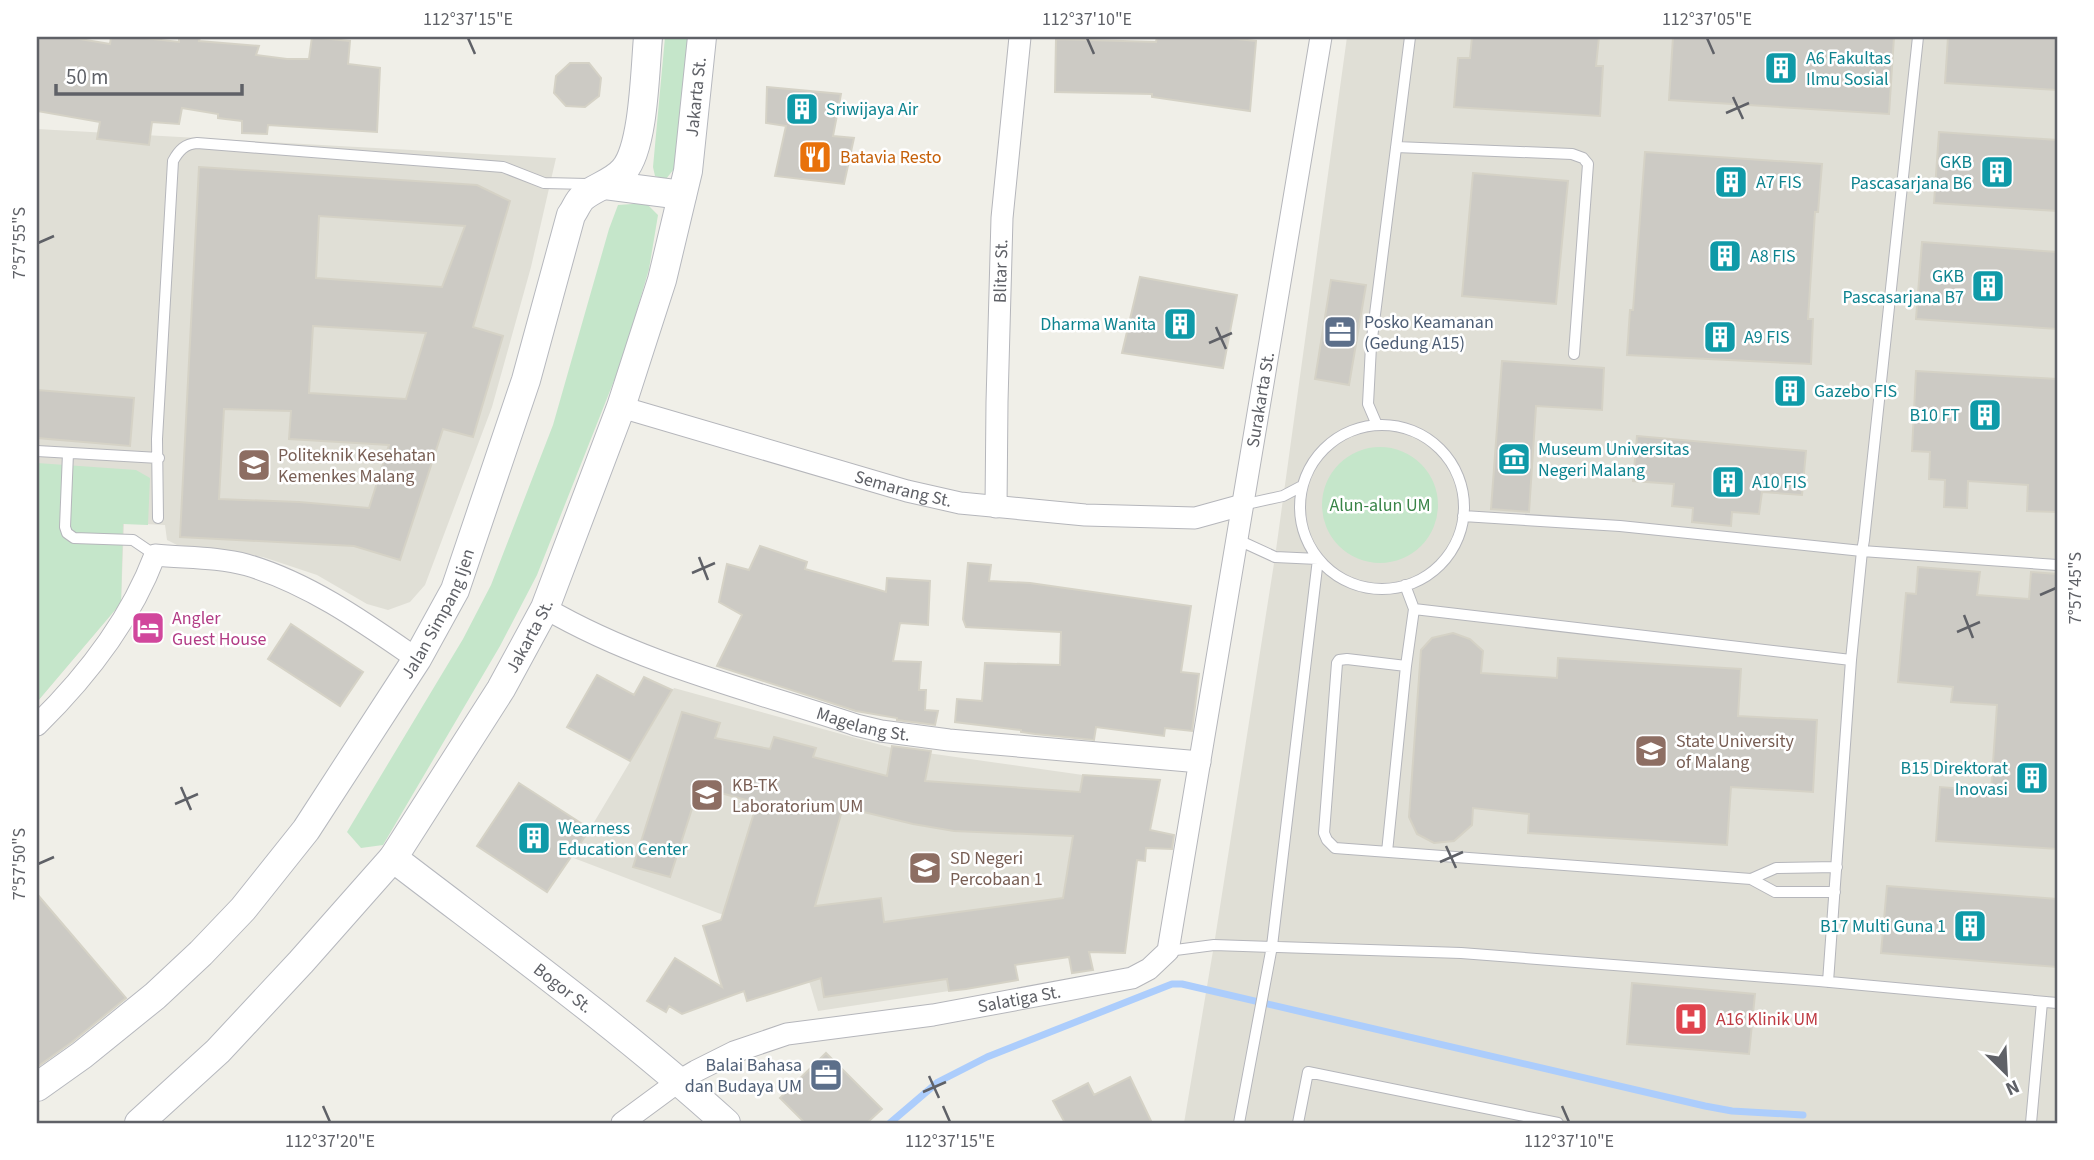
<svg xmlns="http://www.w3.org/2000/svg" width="2094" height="1160" font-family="'Source Sans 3',sans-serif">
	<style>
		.education { fill: #e0dfd6 }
		.green { fill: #c5e6ca }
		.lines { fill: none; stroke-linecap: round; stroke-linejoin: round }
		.stream { stroke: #accdfc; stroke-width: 7 }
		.building { fill: #cccac4; stroke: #d5d2c6; stroke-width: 2; fill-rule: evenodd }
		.service-casing { stroke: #b5b6bb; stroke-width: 12 }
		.minor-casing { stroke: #b5b6bb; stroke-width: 23 }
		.secondary-casing { stroke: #b6b8be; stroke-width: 30 }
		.service { stroke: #fff; stroke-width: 10 }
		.minor { stroke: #fff; stroke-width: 21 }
		.secondary { stroke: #fff; stroke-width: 28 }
		.ticks { fill: none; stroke: #5f6167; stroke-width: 2.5 }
		.labels { text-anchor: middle; stroke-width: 5; stroke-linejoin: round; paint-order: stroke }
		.culture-label { font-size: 18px; fill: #0d838f; stroke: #fff; text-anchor: start }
		.street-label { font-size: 18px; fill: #5f6167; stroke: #fff }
		.food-label { font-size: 18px; fill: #c56008; stroke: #fff; text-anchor: start }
		.service-label { font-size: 18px; fill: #4e5e75; stroke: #fff; text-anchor: start }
		.education-label { font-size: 18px; fill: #785e54; stroke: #fff; text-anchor: start }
		.park-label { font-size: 18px; fill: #398447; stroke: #fff }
		.hotel-label { font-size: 18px; fill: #b23c85; stroke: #fff; text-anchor: start }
		.health-label { font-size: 18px; fill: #be3a42; stroke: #fff; text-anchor: start }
		.neatline { fill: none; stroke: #5f6167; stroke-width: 2.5 }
		.ticks-label { font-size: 18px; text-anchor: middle; fill: #5f6167 }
	</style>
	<rect width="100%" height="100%" fill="#f0efe8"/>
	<path class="education" d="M1347,37H2057V1123H1184L1214,945L1275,557Z
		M37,129L556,158L531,267L492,407L425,585L410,602L388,610L367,604L317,575L263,557L177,545L167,540L165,525L124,523L121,603L37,702Z
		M674,688L892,748L1083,775L1063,898L939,915L949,991L818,1011L796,938L718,913L571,857L590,829Z"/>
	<path class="green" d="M665,37H692L674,169L666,179L655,176L653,167Z
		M646,203L658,215L649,269L623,358L537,575L500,646L383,845L361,848L347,832L463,639L491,585L553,425L609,229L618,205Z
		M1322 505a58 58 0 1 1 116 0a58 58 0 1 1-116 0Z
		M37,463L136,470L150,478L148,525L123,524L121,603L37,702Z"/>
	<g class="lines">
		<path class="stream" d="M890,1123L938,1082L987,1057L1172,984H1182L1705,1106L1732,1111L1803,1115"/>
	</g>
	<path class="building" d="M37,37H68L110,44L111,37H135L179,42V37H200L199,41L259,46L256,55L287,59H309L312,37L350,41L348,64L380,68L377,132L268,125L267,134L242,133V121L218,118V114L182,108L179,124L152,122L149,145L97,139L100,122L37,111Z
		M1157,37H1219L1256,41L1250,111L1152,97V94L1055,92L1056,39L1156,42Z
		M1472,37H1599L1596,66H1603L1600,116L1454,107L1458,58H1470Z
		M1673,37H1894L1889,114L1669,100Z
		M1948,37H2057V90L1945,83Z
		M570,63H589L601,78L599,96L585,107L566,106L554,93L556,76Z
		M767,87L841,94L833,136L854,138L844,184L775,176L786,126L766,123Z
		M1939,132L2057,140V211L1934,203Z
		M1645,152L1822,164L1818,212H1815L1808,319H1813L1811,364L1627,355L1630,310H1633Z
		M199,167L477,185L510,201L473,327L503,336L473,437L443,429L400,560L354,546L180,537ZM319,216L465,226L442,287L316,278ZM313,326L426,333L406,399L309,393ZM224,409L291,411L289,439L389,445L369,508L299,502L219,499Z
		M1473,173L1568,181L1556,304L1462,296Z
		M1922,242L2057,252V329L1916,319Z
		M1140,277L1237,295L1223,368L1122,353Z
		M1331,280L1366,285L1349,385L1315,379Z
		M1502,361L1604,368L1602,410L1536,406L1529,512L1491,509Z
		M1916,371L2057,379V512L2027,511L2028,485L1968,481L1967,508L1944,507L1945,480L1929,479L1930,452L1912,451Z
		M37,390L134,398L130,446L37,438Z
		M1637,436L1806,451L1802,495L1762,492L1759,514L1732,512L1731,526L1692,522L1693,508L1672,506L1674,484L1633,481Z
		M760,546L807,562L805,569L886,592L887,578L930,581L928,625L900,623L893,661L921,662L919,690H926L925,710L938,711L935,725L897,720V718L856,711L717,666L742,615L719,602L727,564L749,570Z
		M968,563L991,565L989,581L1030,583L1191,606L1181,672L1199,674L1192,731L1165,728L1164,736L1096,727L1094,740L1035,734L1021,732V730L955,722L957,699L982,701L985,663L1060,665L1061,632L966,627L963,619Z
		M1918,567L1980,572L1977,595L2029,599L2031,572L2057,574V849L1936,841L1940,787L1991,791L1997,705L1951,702L1953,687L1898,682L1906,593L1916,594Z
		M291,624L363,672L340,706L268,659Z
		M1453,633L1470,639L1483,651L1481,673L1557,678L1558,658L1741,669L1738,716L1817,720L1813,792L1731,787L1727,845L1528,833L1529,814L1473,808L1472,825L1454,841L1434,843L1417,834L1409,817L1421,650L1432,638Z
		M597,675L634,695L644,677L672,690L630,761L567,727Z
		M682,712L720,723L715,738L770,749L774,737L816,748L813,757L887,776L892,746L931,751L925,781L1080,792L1083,775L1160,780L1150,830L1174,835L1172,849L1146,848L1145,861L1137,860L1125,953L1089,952L1093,970L1072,973L1069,957L1015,965L1018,980L966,989L949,991L947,979L824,997L821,978L747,1001L744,991L682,1014L669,1006L666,1012L647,1001L675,958L722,987L703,926L721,920L757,803L699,787L670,877L633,867ZM843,807L913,824L954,831L1073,836L1063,898L884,922L881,898L815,906Z
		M519,783L590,829L547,892L477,846Z
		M1887,886L2057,899V967L1881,953Z
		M37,894L126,998L72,1042L37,1067Z
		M1632,983L1755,994L1749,1054L1627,1044Z
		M826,1053L882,1109L867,1123H805L780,1098Z
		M1130,1077L1152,1123H1065L1053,1101L1088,1083L1094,1095Z"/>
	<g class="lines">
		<defs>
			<path id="service" d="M1396,147L1572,154L1583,158L1588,164L1574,354
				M1377,425L1368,404L1371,346L1410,37
				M1300 507a82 82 0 1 1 164 0a82 82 0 1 1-164 0Z
				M37,451L159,458
				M68,453L65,527L67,533L74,538L133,540L155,555
				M1242,505L1283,496L1302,486
				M1463,516L1620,526L1862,551L2057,565
				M158,518L157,439L173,161C179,150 185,144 197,143L503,167L544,183L588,184
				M1236,539L1275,557L1318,559L1272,946L1239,1123
				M1414,609L1851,660
				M1406,666L1347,659L1339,660L1337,663L1324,833L1327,840L1335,848L1751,879L1775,892H1835
				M1387,852L1406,666L1414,609L1405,585
				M1751,879L1776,868L1837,867
				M1168,951L1214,945L1461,953L1819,981L2057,1003
				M1828,982L1851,660L1862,551L1864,540L1918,37
				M1298,1123L1308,1072L1558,1123
				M2031,1123L2042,1002"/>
			<g id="minor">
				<path id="s1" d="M621,407L907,491L960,503L1085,515L1195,518L1242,505"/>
				<path id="s2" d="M996,507L997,402L1002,218L1020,37"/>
				<path id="s3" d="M545,608C641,664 751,690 856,725L881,731L949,740L1200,762"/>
				<path d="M37,725C87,676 130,621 155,555C186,558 218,557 247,565C309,583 365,623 417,659"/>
				<path id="s4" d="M622,1123L679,1081L696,1071L734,1052L787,1034L933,1015L1132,978L1149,969L1168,951L1321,37"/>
			</g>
			<g id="secondary">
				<path d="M605,185L682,195"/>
				<path id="s5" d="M393,858C505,944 621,1028 726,1123"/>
				<path id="s6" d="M37,1087L82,1055L155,996L201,953L243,909L306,830L417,659L455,590L526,380L571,215C575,210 578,201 583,197C595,187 613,183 624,170C644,147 645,69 648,37"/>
				<path id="s7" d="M139,1123L218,1051L301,962L393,858L501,689L545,608L621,407L662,280L688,171L702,37"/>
			</g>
		</defs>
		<use href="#service" class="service-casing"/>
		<use href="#minor" class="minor-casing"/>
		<use href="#secondary" class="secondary-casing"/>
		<use href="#service" class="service"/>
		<use href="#minor" class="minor"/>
		<use href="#secondary" class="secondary"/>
	</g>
	<path class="ticks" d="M468,38L475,54M1087,38L1094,54M1707,38L1714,54M1733,97L1743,119M1726,113L1749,103M38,243L54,236M1216,327L1226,349M1209,343L1232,333M699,557L708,580M692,573L715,563M2040,595L2056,588M1964,615L1973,638M1957,632L1980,622M181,787L191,810M175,804L198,794M1446,846L1456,868M1440,862L1463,852M38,864L54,857M929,1076L939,1098M923,1092L946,1082M323,1106L330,1122M943,1106L950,1122M1562,1106L1569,1122"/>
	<defs>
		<symbol id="building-square" viewBox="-11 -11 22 22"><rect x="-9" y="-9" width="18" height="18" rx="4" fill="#0f9aa8" stroke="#fff"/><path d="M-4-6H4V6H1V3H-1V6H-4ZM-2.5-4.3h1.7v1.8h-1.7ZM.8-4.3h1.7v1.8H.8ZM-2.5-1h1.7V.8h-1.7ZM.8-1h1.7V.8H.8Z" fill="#fff"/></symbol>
		<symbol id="restaurant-square" viewBox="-11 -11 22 22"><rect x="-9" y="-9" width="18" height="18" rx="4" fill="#e8710a" stroke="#fff"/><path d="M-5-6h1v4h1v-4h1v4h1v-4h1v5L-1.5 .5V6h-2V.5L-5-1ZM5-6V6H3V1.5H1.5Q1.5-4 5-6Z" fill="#fff"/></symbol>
		<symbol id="office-square" viewBox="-11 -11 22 22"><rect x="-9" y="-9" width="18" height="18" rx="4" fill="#5c6f8a" stroke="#fff"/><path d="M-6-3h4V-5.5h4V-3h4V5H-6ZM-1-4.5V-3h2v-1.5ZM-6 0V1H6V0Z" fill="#fff"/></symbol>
		<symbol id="museum-square" viewBox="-11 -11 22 22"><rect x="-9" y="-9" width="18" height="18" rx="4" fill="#0f9aa8" stroke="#fff"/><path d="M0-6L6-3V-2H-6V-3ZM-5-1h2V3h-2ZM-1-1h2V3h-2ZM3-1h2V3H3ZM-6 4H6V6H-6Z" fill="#fff"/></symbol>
		<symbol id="university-square" viewBox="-11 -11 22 22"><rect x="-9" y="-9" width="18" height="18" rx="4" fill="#8d6e63" stroke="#fff"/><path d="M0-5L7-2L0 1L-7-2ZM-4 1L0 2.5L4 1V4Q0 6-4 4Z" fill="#fff"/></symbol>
		<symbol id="hotel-square" viewBox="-11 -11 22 22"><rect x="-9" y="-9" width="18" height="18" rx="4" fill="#d1479c" stroke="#fff"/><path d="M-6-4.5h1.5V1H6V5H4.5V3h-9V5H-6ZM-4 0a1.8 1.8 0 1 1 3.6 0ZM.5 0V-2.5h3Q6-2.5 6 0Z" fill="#fff"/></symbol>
		<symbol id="school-square" viewBox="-11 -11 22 22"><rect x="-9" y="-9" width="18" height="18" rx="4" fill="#8d6e63" stroke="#fff"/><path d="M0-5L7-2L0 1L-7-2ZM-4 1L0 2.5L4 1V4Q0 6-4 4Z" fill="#fff"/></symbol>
		<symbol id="hospital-square" viewBox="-11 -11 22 22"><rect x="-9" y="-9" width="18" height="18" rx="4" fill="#e0444e" stroke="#fff"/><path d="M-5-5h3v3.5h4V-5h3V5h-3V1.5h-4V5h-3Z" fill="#fff"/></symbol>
	</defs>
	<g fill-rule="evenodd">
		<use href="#building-square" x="1762" y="49" width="38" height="38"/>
		<use href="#building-square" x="783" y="90" width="38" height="38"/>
		<use href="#restaurant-square" x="796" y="138" width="38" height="38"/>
		<use href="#building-square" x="1978" y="153" width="38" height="38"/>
		<use href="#building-square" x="1712" y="163" width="38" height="38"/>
		<use href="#building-square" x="1706" y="237" width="38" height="38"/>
		<use href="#building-square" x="1969" y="267" width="38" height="38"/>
		<use href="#building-square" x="1161" y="305" width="38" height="38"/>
		<use href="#office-square" x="1321" y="313" width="38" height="38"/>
		<use href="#building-square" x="1701" y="318" width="38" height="38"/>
		<use href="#building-square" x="1771" y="372" width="38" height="38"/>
		<use href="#building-square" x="1966" y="396" width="38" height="38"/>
		<use href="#museum-square" x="1495" y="440" width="38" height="38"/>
		<use href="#university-square" x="235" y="446" width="38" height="38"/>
		<use href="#building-square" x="1709" y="463" width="38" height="38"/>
		<use href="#hotel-square" x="129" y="609" width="38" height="38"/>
		<use href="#university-square" x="1632" y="732" width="38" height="38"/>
		<use href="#building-square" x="2013" y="759" width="38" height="38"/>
		<use href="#school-square" x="688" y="776" width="38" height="38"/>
		<use href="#building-square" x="515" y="819" width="38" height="38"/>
		<use href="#school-square" x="906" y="849" width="38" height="38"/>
		<use href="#building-square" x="1951" y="907" width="38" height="38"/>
		<use href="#hospital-square" x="1672" y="1000" width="38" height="38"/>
		<use href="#office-square" x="807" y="1056" width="38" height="38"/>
	</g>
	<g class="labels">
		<g class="culture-label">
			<text x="1806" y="64">A6 Fakultas<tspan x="1806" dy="21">Ilmu Sosial</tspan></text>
			<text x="826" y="115">Sriwijaya Air</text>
			<text x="1972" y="168" text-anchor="end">GKB<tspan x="1972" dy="21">Pascasarjana B6</tspan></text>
			<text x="1756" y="188">A7 FIS</text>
			<text x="1750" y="262">A8 FIS</text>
			<text x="1964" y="282" text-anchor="end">GKB<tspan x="1964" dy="21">Pascasarjana B7</tspan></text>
			<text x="1156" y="330" text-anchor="end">Dharma Wanita</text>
			<text x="1744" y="343">A9 FIS</text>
			<text x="1814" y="397">Gazebo FIS</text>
			<text x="1960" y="421" text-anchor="end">B10 FT</text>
			<text x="1538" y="455">Museum Universitas<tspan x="1538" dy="21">Negeri Malang</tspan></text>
			<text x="1752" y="488">A10 FIS</text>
			<text x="2008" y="774" text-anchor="end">B15 Direktorat<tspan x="2008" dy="21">Inovasi</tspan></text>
			<text x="558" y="834">Wearness<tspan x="558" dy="21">Education Center</tspan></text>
			<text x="1946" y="932" text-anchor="end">B17 Multi Guna 1</text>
		</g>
		<g class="street-label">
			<text dy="6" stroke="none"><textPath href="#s7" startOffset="1195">Jakarta St.</textPath></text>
			<text dy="6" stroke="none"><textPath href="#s2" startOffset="236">Blitar St.</textPath></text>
			<text dy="6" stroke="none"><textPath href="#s4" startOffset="1143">Surakarta St.</textPath></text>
			<text dy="6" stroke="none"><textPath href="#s1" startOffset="294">Semarang St.</textPath></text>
			<text dy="6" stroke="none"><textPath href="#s6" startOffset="628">Jalan Simpang Ijen</textPath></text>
			<text dy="6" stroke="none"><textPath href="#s7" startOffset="628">Jakarta St.</textPath></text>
			<text dy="6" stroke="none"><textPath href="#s3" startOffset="340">Magelang St.</textPath></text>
			<text dy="6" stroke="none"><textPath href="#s5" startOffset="214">Bogor St.</textPath></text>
			<text dy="6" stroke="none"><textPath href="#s4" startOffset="424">Salatiga St.</textPath></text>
		</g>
		<g class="food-label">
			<text x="840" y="163">Batavia Resto</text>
		</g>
		<g class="service-label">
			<text x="1364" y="328">Posko Keamanan<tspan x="1364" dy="21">(Gedung A15)</tspan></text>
			<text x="802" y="1071" text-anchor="end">Balai Bahasa<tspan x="802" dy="21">dan Budaya UM</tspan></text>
		</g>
		<g class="education-label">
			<text x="278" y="461">Politeknik Kesehatan<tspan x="278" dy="21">Kemenkes Malang</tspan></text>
			<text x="1676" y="747">State University<tspan x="1676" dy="21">of Malang</tspan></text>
			<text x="732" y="791">KB-TK<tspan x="732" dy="21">Laboratorium UM</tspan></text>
			<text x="950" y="864">SD Negeri<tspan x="950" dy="21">Percobaan 1</tspan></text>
		</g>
		<g class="park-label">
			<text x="1380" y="511">Alun-alun UM</text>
		</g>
		<g class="hotel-label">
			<text x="172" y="624">Angler<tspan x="172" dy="21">Guest House</tspan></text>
		</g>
		<g class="health-label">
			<text x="1716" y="1025">A16 Klinik UM</text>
		</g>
	</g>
	<rect width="2094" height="1160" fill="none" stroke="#ffffff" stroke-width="77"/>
	<g transform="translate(2006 1073) rotate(156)" stroke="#ffffff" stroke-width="5" paint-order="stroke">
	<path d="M0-5L12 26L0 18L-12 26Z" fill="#5f6167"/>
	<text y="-10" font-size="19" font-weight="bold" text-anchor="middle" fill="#5f6167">N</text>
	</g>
	<path d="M56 84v10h186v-10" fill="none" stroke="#5f6167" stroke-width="3.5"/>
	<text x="66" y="84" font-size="21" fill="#5f6167" stroke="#ffffff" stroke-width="5" paint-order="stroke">50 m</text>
	<rect x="38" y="38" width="2018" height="1084" class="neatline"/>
	<g class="ticks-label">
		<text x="468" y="25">112°37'15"E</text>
		<text x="1087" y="25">112°37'10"E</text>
		<text x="1707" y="25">112°37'05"E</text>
		<text transform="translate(19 243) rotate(-90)" y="6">7°57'55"S</text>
		<text transform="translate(2075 588) rotate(-90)" y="6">7°57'45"S</text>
		<text transform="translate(19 864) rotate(-90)" y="6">7°57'50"S</text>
		<text x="330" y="1147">112°37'20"E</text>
		<text x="950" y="1147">112°37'15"E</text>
		<text x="1569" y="1147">112°37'10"E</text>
	</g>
</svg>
